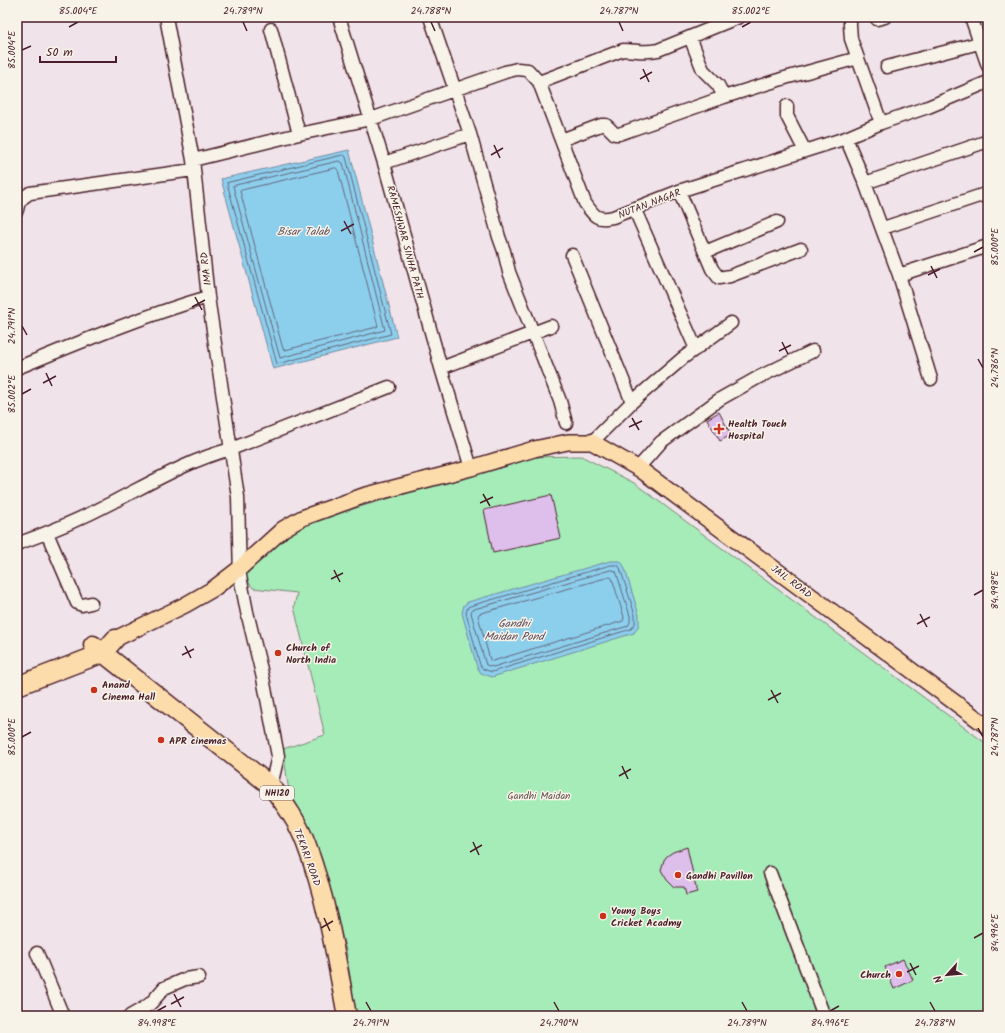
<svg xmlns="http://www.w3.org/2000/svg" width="1005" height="1033" font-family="Kalam,sans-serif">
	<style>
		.green { fill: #a6ecb9; stroke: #788672 }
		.water { fill: #8ccfed; stroke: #72899f }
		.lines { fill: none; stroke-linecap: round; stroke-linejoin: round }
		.shore { stroke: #646579; stroke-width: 1 }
		.building { fill: #debfec; stroke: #4a1f2b }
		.minor-casing { stroke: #4a1f2b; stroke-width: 15 }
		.major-casing { stroke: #4a1f2b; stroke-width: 18 }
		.highway-casing { stroke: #4a1f2b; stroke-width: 21 }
		.minor { stroke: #f7f3e8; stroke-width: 12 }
		.major { stroke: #fddcac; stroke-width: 15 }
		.highway { stroke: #fddcac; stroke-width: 18 }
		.ticks { fill: none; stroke: #4a1f2b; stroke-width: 1.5 }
		.poi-dot { fill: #c8321e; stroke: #f7f3e8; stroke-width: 1.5 }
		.labels { text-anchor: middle; stroke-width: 3; stroke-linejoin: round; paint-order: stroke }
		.shield { fill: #f7f3e8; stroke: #7e5f64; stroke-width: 1 }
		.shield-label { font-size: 9px; font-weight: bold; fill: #4a1f2b }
		.street-label { font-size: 10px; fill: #4a1f2b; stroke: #f7f3e8 }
		.poi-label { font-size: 10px; font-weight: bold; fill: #4a1f2b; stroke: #f7f3e8; text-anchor: start }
		.park-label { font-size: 10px; fill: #61524e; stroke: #f7f3e8 }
		.water-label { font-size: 11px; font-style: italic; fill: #5a4b5c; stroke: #f7f3e8 }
		.neatline { fill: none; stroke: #4a1f2b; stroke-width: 1.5 }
		.ticks-label { font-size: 10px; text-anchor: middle; fill: #4a1f2b }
	</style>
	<rect width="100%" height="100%" fill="#f0e3e9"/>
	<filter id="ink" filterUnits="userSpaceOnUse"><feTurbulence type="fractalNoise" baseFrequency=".025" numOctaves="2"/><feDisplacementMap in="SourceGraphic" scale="8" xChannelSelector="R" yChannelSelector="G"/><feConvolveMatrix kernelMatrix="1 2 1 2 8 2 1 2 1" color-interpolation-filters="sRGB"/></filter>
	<g filter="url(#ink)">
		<path class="green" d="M581,456L634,483L988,745V1016H356L346,950L311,836L289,792L283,749L325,735L294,607L297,593L253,588L239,569L297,525L532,457Z"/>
		<path class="water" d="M349,150L397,337L273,369L221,179Z
			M610,561H620L624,566L639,615V625L634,633L492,677L481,673L477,667L462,613L464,605L468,602Z"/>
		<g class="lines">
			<path class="shore" d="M344,155L346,157L391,334L277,364L227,183Z
				M340,161L343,163L385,330L280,358L233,186Z
				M336,168L338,170L378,326L377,327L285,350L283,349L240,191L242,190Z
				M611,565H618L620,568L635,615V624L631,629L492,672L483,669L480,665L466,613L468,607Z
				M611,570L616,571L630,616V622L628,626L493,667L486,665L471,613L472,610Z
				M610,577L612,578L624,617L623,621L493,661L490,660L478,616L479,614Z"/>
		</g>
		<path class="building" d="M719,412L731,435L720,441L707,419Z
			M551,495L561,538L493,553L484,510Z
			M687,847L697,892L686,895L684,887H674L667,880L661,870L664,860L667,856L673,852Z
			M903,959L913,980L894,989L885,967Z"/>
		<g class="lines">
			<defs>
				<path id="minor" d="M166,17L193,160L208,297L238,497L240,576L247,612L263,678L278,756L271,786
					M339,17L384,163L441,368L471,468
					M430,17L470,134L499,237L504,251L509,272L560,401L566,423
					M850,17V25L851,39L881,123
					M971,17L988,66
					M877,19L885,17
					M271,29L299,134
					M690,37L703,70L718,85L724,97
					M887,67L979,43
					M539,82L623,50C635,50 646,53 658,50L739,17
					M787,106V116L805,151
					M846,138L865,183L899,275L988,246
					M561,140L601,125H606L615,134H619L724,97L785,78L858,58
					M193,160L299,134L371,119L505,72L517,69L528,70L539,82L585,203C594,216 597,221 613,217L679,191L846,138L881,123L928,107L988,82
					M384,163L470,134
					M865,183L988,141
					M679,191L712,269L719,278L730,276L801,249
					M634,208L696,349
					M17,210C18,201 22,198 30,193L193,170
					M883,228L988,193
					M705,252L777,222
					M572,255L632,402
					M899,275L931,379
					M17,368C80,342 143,316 208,297
					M441,368L551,326
					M592,442L632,402L683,358L731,323
					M638,468L661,442L720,399L759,377L813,351
					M47,533L77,603L82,605L91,603
					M17,544C51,532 85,517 117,500C154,481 190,460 231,449L389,387
					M770,873L824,1016
					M37,953L63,1016
					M130,1016L144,1008L151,1003L164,988L185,979L199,977"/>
				<path id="major" d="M115,639L185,605L213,589L239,569L283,529L302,518L363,496L471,468L534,449L568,442H592L641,470L988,727"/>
				<path id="highway" d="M93,645L271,786C285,804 298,822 306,844C327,899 336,958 347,1016
					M17,686L103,653L115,639"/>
			</defs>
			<use href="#minor" class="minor-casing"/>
			<use href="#major" class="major-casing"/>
			<use href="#highway" class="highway-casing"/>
			<use href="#minor" class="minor"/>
			<use href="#major" class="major"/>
			<use href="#highway" class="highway"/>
		</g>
	</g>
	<path class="ticks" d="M243,22L247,31M431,22L435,31M619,22L623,31M69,27L78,22M742,27L751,22M22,50L31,46M643,69L649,82M640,79L652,72M494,145L500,158M491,155L503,148M344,221L351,234M341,231L354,224M974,252L983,247M931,266L937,278M928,275L940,269M195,297L202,310M192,307L205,300M22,326L27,335M782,342L788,354M779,351L791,345M978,359L983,368M46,373L52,386M43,383L56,376M22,394L31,389M632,418L639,430M629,427L642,421M483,494L490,506M480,503L493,497M334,570L340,582M331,579L343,573M974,595L983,590M920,614L927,627M917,624L930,617M185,646L191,658M182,655L194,649M771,690L778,703M768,700L781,693M978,728L983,737M22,737L31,732M622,766L628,779M619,776L631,769M473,842L479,855M470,852L482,845M324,918L330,931M321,928L333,921M974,938L983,933M910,963L916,975M907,972L919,966M174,994L181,1007M366,1002L371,1011M554,1002L559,1011M742,1002L747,1011M930,1002L935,1011M171,1004L184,997M157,1011L166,1006M830,1011L839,1006"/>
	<g class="poi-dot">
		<path d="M717 423h4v4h4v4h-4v4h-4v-4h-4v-4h4z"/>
		<circle cx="278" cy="653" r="4"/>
		<circle cx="94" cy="690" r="4"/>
		<circle cx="161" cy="740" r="4"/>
		<circle cx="678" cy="875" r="4"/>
		<circle cx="603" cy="916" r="4"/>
		<circle cx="899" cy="974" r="4"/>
	</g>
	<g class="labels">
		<rect class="shield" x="260" y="786" width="34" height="14" rx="3"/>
		<g class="shield-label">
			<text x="277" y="796">NH120</text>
		</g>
		<g class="street-label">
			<text transform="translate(649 203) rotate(-21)" y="4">NUTAN NAGAR</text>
			<text transform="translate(406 242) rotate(75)" y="4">RAMESHWAR SINHA PATH</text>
			<text transform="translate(205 269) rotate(-97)" y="4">IMA RD</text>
			<text transform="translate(792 581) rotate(37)" y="4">JAIL ROAD</text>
			<text transform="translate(308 857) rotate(70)" y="4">TEKARI ROAD</text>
		</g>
		<g class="poi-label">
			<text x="728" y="427">Health Touch<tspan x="728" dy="12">Hospital</tspan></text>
			<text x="286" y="651">Church of<tspan x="286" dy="12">North India</tspan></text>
			<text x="102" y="688">Anand<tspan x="102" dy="12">Cinema Hall</tspan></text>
			<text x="169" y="744">APR cinemas</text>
			<text x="686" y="879">Gandhi Pavillon</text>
			<text x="611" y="914">Young Boys<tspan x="611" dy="12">Cricket Acadmy</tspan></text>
			<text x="891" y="978" text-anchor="end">Church</text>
		</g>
		<g class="park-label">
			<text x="539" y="799">Gandhi Maidan</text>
		</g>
		<g class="water-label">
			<text x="303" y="235">Bisar Talab</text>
			<text x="514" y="627">Gandhi<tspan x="514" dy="13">Maidan Pond</tspan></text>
		</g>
	</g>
	<rect width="1005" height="1033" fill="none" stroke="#f7f3e8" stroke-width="44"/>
	<g transform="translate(947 975) rotate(243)" stroke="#f7f3e8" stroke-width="3" paint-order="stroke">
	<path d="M0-3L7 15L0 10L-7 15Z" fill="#4a1f2b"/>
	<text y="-6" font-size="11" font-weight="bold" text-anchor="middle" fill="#4a1f2b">N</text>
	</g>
	<path d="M40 56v6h76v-6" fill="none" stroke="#4a1f2b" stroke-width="2"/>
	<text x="46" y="56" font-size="12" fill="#4a1f2b" stroke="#f7f3e8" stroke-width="3" paint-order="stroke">50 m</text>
	<rect x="22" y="22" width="961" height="989" class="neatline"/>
	<g class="ticks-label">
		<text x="78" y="14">85.004°E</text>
		<text x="243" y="14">24.789°N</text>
		<text x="431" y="14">24.788°N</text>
		<text x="619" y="14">24.787°N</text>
		<text x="751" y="14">85.002°E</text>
		<text transform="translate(11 50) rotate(-90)" y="4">85.004°E</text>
		<text transform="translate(994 247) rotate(-90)" y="4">85.000°E</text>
		<text transform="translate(11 326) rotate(-90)" y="4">24.791°N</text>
		<text transform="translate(994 368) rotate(-90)" y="4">24.786°N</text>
		<text transform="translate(11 394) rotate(-90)" y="4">85.002°E</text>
		<text transform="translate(994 590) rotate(-90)" y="4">84.998°E</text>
		<text transform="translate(11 737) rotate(-90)" y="4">85.000°E</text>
		<text transform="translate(994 737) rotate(-90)" y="4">24.787°N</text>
		<text transform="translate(994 933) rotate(-90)" y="4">84.996°E</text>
		<text x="157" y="1026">84.998°E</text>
		<text x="371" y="1026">24.791°N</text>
		<text x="559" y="1026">24.790°N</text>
		<text x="747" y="1026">24.789°N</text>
		<text x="830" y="1026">84.996°E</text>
		<text x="935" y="1026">24.788°N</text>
	</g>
</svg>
